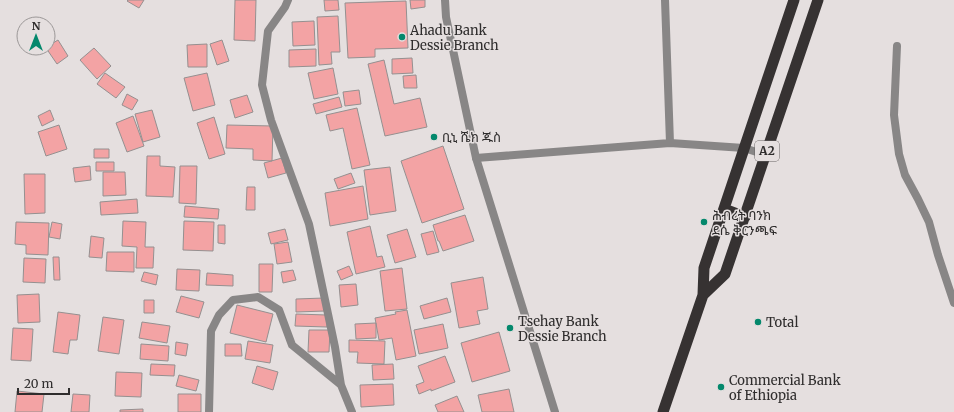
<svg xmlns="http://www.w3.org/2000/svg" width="954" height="412" font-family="Merriweather,'Noto Sans Ethiopic',serif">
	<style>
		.building { fill: #f3a3a4; stroke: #959090 }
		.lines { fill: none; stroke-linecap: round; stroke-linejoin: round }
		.minor { stroke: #888686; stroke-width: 8 }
		.tertiary { stroke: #888686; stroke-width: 8 }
		.trunk { stroke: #363232; stroke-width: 11 }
		.poi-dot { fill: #04886c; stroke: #e5dfdf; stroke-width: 1.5 }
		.labels { text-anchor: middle; stroke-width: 3; stroke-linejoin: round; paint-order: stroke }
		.shield { fill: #e5dfdf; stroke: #666262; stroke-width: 1 }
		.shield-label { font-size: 12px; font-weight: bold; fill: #2f2d2d }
		.poi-label { font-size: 13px; fill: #2f2d2d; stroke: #e5dfdf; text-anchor: start }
	</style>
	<rect width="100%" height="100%" fill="#e5dfdf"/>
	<path class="building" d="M128,0H144L139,8L127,1Z
		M235,0H256L255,41L234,40Z
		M324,0H338L339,10L325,11Z
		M410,0H425V7L411,9Z
		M406,1L408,48L375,49V57L348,58L345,3Z
		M338,16L340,52H331L332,64L319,65L317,17Z
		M314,21L315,45L293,46L292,22Z
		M58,40L68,56L57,64L46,48H48V46Z
		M222,40L229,61L217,65L210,44Z
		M207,44V67H188L187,45Z
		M94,48L111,66L97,79L80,60Z
		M316,49V66L289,67V50Z
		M412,58L413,73L392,74V59Z
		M384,60L394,104L420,98L427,127L385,136L368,64Z
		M333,68L338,94L314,99L308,73Z
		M105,73L125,87L116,98L97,84Z
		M207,73L215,105L193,111L184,78Z
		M416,75L417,88H404L403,76Z
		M359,90L361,104L345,106L343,92Z
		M127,94L138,100L132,110L122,105Z
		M247,95L253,112L235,118L230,100Z
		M339,97L342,107L316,114L313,104Z
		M357,108L370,165L352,169L343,128L330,131L326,115Z
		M50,110L54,120L42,126L38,116Z
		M152,110L160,137L143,142L135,114Z
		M133,116L144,146L127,152L116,123Z
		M214,117L225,154L209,159L197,123Z
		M59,125L67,149L46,156L38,132Z
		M227,125L273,126L272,161L253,160V149L226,148Z
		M443,146L464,209L422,223L401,161Z
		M94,149H109V158H94Z
		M147,156H160V166L175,167L173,197L146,196Z
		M282,158L286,173L268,178L264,163Z
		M96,162H114V171H96Z
		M90,166L91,180L75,182L73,168Z
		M180,166H197L196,204L179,203Z
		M390,167L396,211L370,215L364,170Z
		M103,172H125L126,195L103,196Z
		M351,173L355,183L338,189L334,179Z
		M24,174H45V213L25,214Z
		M363,186L368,219L330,226L325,193Z
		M247,187H255V210H246Z
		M137,199L138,213L101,215L100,202Z
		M185,206L219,209L218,219L184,217Z
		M465,215L474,241L443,251L439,241H438L433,225Z
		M123,221L146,222L145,247H154L153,268H136L137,247L122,246Z
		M184,221L214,222L213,251L183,250Z
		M16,222L49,223L48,255L26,254V245L15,244Z
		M52,222L62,224L60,239L49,237Z
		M218,225H225V244L218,243Z
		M370,226L377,257L382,256L385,267L356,274L347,232Z
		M285,229L288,240L271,244L268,233Z
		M407,229L416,257L395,263L387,235Z
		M433,231L439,252L427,255L421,234Z
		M91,236L104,238L102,258L89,257Z
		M288,242L292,262L277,264L274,244Z
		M107,252H134V272L106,271Z
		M53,257H59L60,280H54Z
		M24,258L46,259L45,283L23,282Z
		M259,264H273L272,292H259Z
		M349,266L353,275L341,280L337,271Z
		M402,268L407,309L385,311L380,271Z
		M177,269L200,270L199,291L176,290Z
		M293,270L296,280L283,283L281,272Z
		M144,272L158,275L156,285L141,281Z
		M207,273L233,275V286L206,285Z
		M483,277L488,309L477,311L480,324L459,328L451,283Z
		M356,284L358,305L341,307L339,285Z
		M39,294L40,322L18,323L17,295Z
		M181,296L204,302L199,318L176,312Z
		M324,298L325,311L296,312V299Z
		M447,298L451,312L424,319L420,306Z
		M144,300H154V313H144Z
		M237,305L273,314L266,342L230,333Z
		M407,310L416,356L396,360L392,338L379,340L375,318L396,314L395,312Z
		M58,312L80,315L77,340H70L68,354L53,352Z
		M296,314L327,315V327L295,326Z
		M103,317L124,320L119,354L98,351Z
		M142,322L170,326L167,343L139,338Z
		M376,323V338L356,339L355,324Z
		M443,324L448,348L419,354L414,330Z
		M13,328L33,329L31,361L11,360Z
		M309,330H330L329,352H308Z
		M499,332L510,371L472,382L461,343Z
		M349,340L385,341L384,364L357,363L358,352H349Z
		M248,341L273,345L270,363L245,359Z
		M176,342L188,344L186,356L175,354Z
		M141,344L169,346L168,361L140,359Z
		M225,344H241L242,356H225Z
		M445,356L455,382L431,391V389L419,394L416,385L424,382L418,366Z
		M151,364L175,365L174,376L150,375Z
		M393,364L394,379L373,380L372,365Z
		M257,366L278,372L273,390L252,383Z
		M116,372L142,373L141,397L115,396Z
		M179,375L199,380L196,391L176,386Z
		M393,384L394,405L361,407L360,385Z
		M509,389L514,412H482L478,395Z
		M17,391L44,394L42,412H15Z
		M73,394L90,395L89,412H71Z
		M178,394H201V412H178Z
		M457,396L464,412H438L435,405Z
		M143,409V412H120V410Z"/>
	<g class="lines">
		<path class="minor" d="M288,0L285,7L268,31L262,85L271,120L309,224L335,347L341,385L352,412
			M665,0L670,143
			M897,46L894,115L899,154L905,175L918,199L929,222L938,255L954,303
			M476,158L670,143L744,148L766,155
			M209,412L211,331L219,315L233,300L258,297L279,310L292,345L341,385"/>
		<path class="tertiary" d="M445,0L446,17L476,158L555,412"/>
		<path class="trunk" d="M724,209L745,217
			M703,295L725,274L818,0
			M663,412L703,295L704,268L794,0"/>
	</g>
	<g class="poi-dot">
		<circle cx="402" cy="37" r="4"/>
		<circle cx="434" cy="137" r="4"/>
		<circle cx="704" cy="222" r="4"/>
		<circle cx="758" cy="322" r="4"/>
		<circle cx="510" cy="328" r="4"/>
		<circle cx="721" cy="387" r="4"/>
	</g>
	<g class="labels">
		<rect class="shield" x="755" y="141" width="24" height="20" rx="3"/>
		<g class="shield-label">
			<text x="767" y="155">A2</text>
		</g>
		<g class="poi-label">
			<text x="410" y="35">Ahadu Bank<tspan x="410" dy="15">Dessie Branch</tspan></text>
			<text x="442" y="142">ቢኒ ሼክ ጁስ</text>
			<text x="712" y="220">ሕብረት ባንክ<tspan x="712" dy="15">ደሴ ቅርንጫፍ</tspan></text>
			<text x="518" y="326">Tsehay Bank<tspan x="518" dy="15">Dessie Branch</tspan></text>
			<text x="766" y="327">Total</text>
			<text x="729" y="385">Commercial Bank<tspan x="729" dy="15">of Ethiopia</tspan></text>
		</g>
	</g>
	<g transform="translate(36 36)"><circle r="19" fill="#e5dfdf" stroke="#9c9898"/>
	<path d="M0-3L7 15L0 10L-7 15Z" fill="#04886c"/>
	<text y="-6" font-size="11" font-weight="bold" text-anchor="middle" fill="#2f2d2d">N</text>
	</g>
	<path d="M18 388v6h51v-6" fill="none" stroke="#2f2d2d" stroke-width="2"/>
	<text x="24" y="388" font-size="12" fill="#2f2d2d" stroke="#e5dfdf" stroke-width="3" paint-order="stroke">20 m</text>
</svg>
